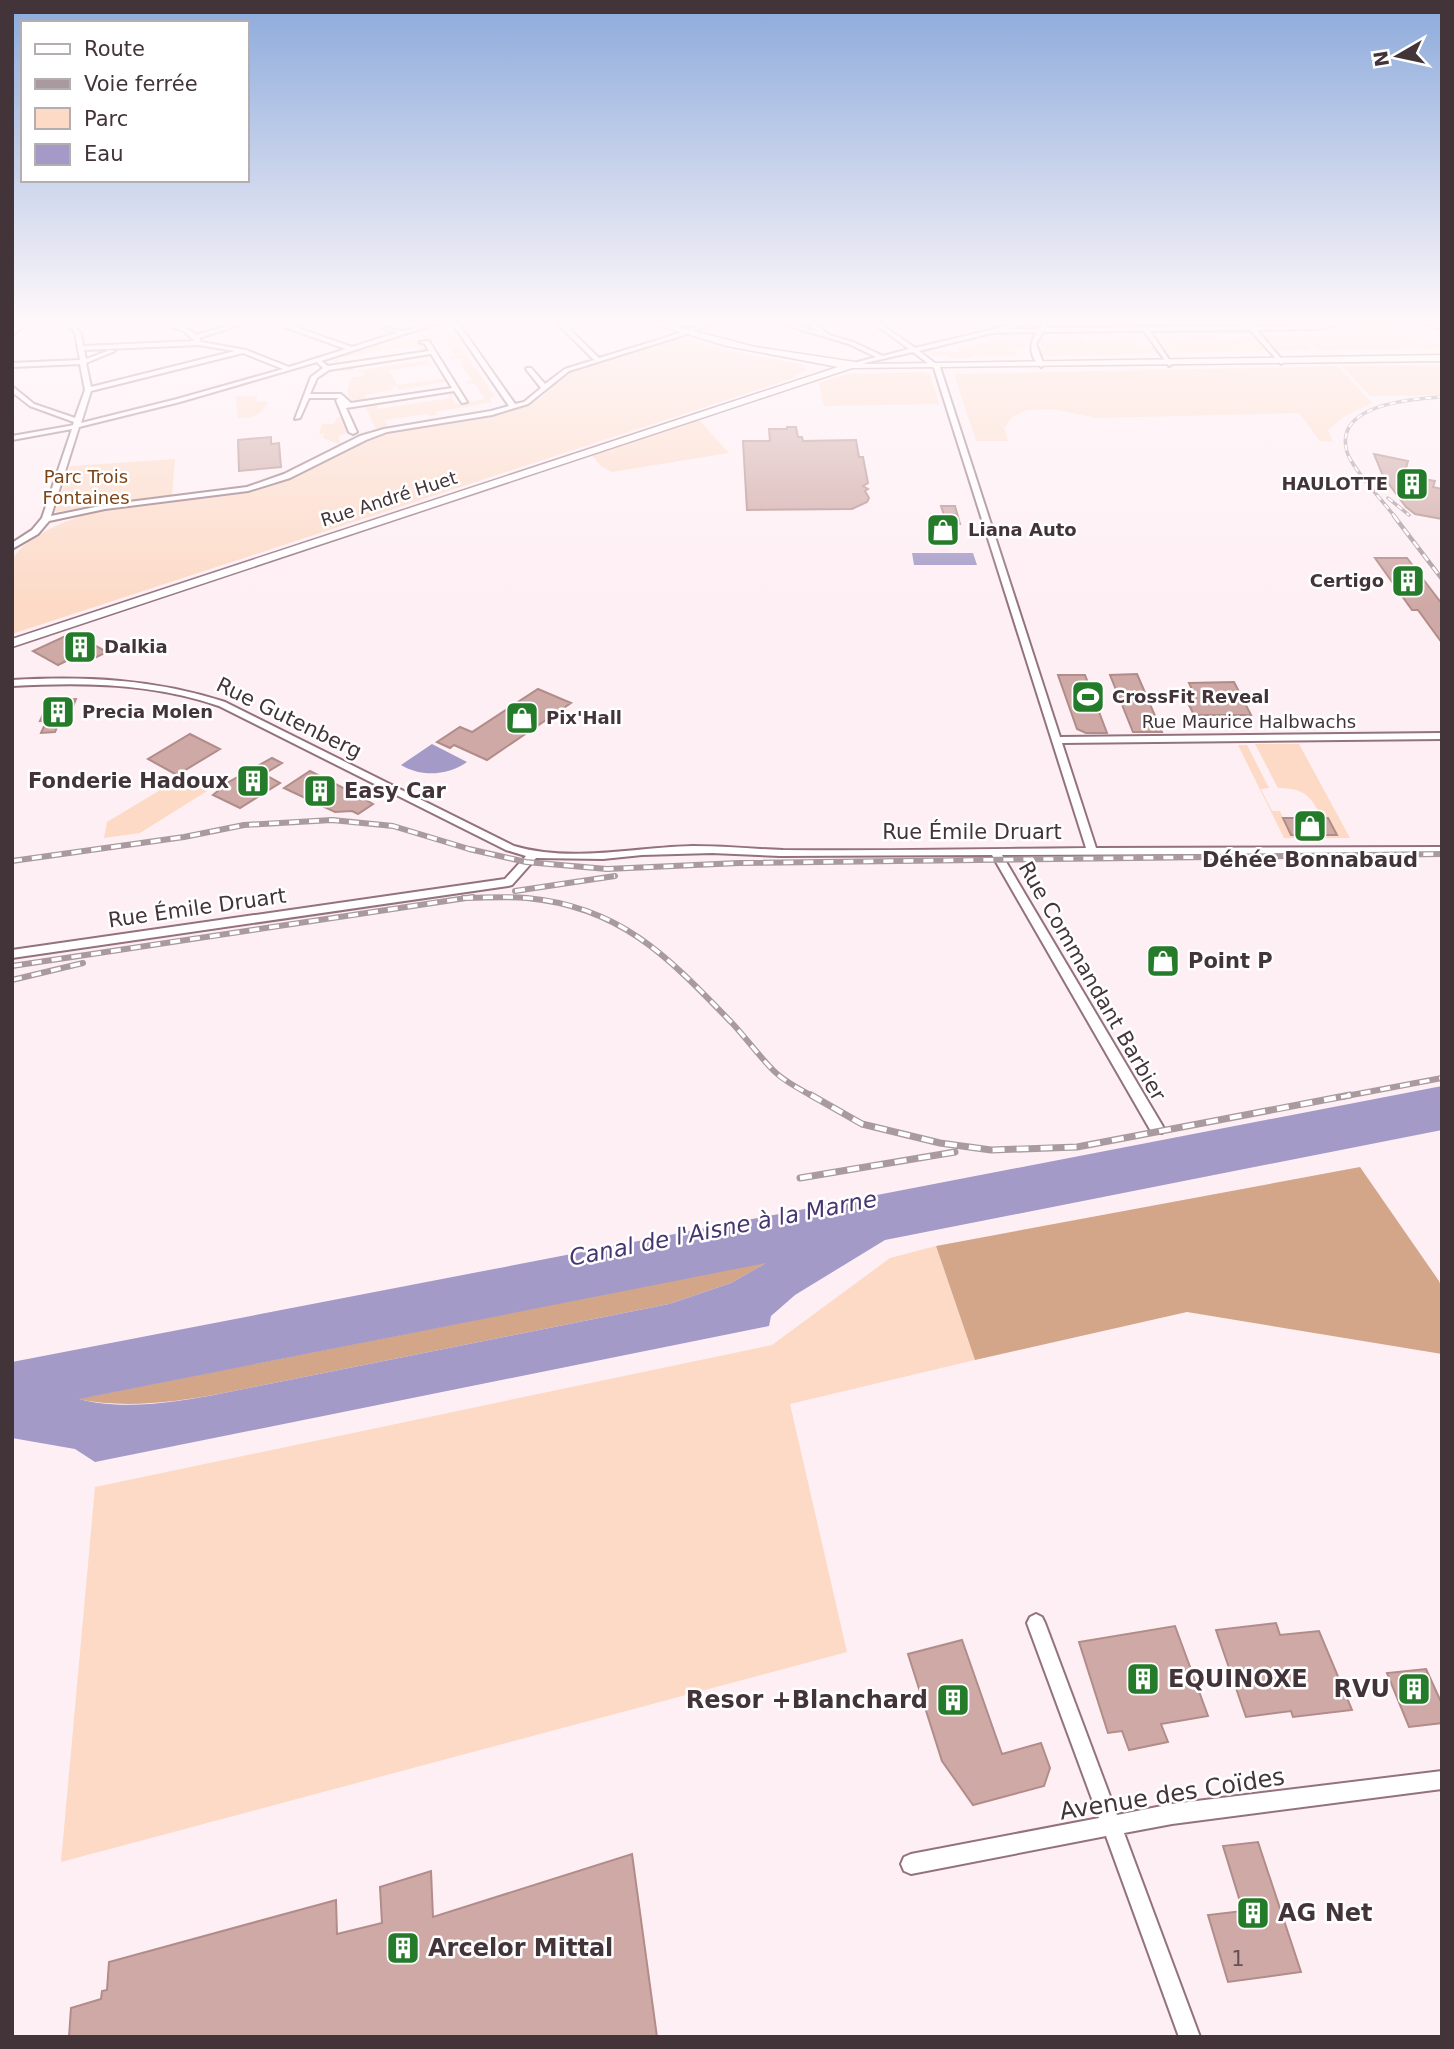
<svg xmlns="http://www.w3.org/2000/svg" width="1454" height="2049" font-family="'DejaVu Sans',sans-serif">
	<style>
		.green { fill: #fcdac6 }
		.forest { fill: #d3a689 }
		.water { fill: #a39ac7; fill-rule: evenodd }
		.building { fill: #cfa9a6; stroke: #b18c89; stroke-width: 2 }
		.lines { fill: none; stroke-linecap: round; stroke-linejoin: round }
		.street-casing { stroke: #93727e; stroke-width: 4 }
		.secondary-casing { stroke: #93727e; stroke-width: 3 }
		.street { fill: #fff; fill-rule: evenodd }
		.secondary { fill: #fff; fill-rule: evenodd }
		.rail-far3-casing { stroke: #a99a9f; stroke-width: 3.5 }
		.rail-far2-casing { stroke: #a99a9f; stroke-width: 4.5 }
		.rail-far1-casing { stroke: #a99a9f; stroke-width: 6 }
		.rail-casing { stroke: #a99a9f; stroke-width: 7 }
		.rail-far3 { stroke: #fff; stroke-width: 2; stroke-dasharray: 6; stroke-linecap: butt }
		.rail-far2 { stroke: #fff; stroke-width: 2.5; stroke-dasharray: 8; stroke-linecap: butt }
		.rail-far1 { stroke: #fff; stroke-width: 3.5; stroke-dasharray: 10; stroke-linecap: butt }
		.rail { stroke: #fff; stroke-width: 4.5; stroke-dasharray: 12; stroke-linecap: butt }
		.labels { text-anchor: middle; stroke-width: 5; stroke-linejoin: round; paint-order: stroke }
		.far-park-label { font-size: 18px; fill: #7d4418; stroke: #fff }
		.far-poi-label { font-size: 18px; font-weight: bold; fill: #433439; stroke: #fff; text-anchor: start }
		.far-street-label { font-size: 18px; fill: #433439; stroke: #fff }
		.street-label { font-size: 21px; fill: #433439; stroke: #fff }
		.poi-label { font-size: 21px; font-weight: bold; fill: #433439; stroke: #fff; text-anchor: start }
		.near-number-label { font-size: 21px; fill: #665154 }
		.water-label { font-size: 23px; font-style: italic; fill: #463670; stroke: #fff }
		.near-poi-label { font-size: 24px; font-weight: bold; fill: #433439; stroke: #fff; text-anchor: start }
		.near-street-label { font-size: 24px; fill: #433439; stroke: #fff }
	</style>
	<rect width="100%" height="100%" fill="#feeff4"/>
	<path class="green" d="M445,323L495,397L490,398L492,402L436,412L437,415L430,416L428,414L385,420L388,427L376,429L365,407L376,405L379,409L450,398L447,392L456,393L451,395L456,404L485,399L474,383L466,384L465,382L472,380L460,363L462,359H450L449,357L455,356L445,339L446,338L414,340L445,330L438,326Z
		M1372,323L1395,331L1390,334L1395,336L1401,334L1416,338L1413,339L1417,343L1423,342V340L1442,344V348L1426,350L1421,345L1417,346L1418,348L1398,346L1401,350C1370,350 1346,350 1316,351L1310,342L1306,343L1313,350L1278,351L1271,343L1277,342L1269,341L1263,335H1318L1350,329L1370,339L1353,329Z
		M1194,334H1207L1223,339L1254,335L1259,341H1252L1253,343H1261L1268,351L1168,353L1165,349H1171L1164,340H1158L1156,336L1190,338Z
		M1121,336H1135L1137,345L1153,346L1157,352L1122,355L1051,356L1043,355L1041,349L1047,348L1040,347L1041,340L1081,337L1085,342L1090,338L1122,339Z
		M680,337L745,354L802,364L807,371L794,374L796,377L12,634C12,618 8,575 12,562C21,535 82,514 106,509L250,490L358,442L392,430L486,415L529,404L540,398L571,370Z
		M1004,339L1026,343V347L1010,348L1027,351H1016L1015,356L983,355L979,351L982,357L973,355V358H950L946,355L932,356L926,351L960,352L956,348L981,343L985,345L981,342Z
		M410,340L425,345L427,350L422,352L419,347L397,348L339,358V361L334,362L333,359L377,345L385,348Z
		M427,360L429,364L389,370L397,385L446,379L448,381L399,390L397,386H391L392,390L364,395L366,400L353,401L347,394L351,377H362L364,372L331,370L351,365L354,371Z
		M1442,365V395L1370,396L1342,366Z
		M1338,366L1372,403L1343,417L1328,430L1333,442L1320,441L1299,413L1097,418L1052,409L1027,410L1012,417L1004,428L1008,441H976L954,374Z
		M922,372L930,374L939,404L824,406L819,383L848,374Z
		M236,396H258L255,402L268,401C260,418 253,417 238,418Z
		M344,416L351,432L338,436L341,445L323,438L324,434L319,433L322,424H334L337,418Z
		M699,420L729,453L612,472L602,467L592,456Z
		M175,459L172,496L55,512L70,466Z
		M1255,744H1299L1350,838H1284L1238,745H1247L1269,788L1261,789L1272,811H1280L1291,835L1336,834L1328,818H1322C1311,796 1304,788 1278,788Z
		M182,777L207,791L140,833L104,838L107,822Z
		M936,1246L975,1360L790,1404L847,1652L61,1862L95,1487L772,1345L890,1258Z"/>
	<path class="forest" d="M1360,1167L1439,1281L1442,1289V1354L1187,1312L975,1360L936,1246Z
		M768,1262L731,1283L669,1304L224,1393C176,1402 125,1409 77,1399Z"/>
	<path class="water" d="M912,553H973L977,565H914Z
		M432,744L467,762C447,776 421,777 401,765Z
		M1442,1086V1130L885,1240L795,1295L771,1316L769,1326L95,1462L75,1449L12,1438V1362ZM766,1263L731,1283L669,1304L224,1393C179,1402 124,1411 79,1399Z"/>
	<path class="building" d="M787,427H796L798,437H802L803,441L856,440L859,457H863L868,483L863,486L868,489L865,491L869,498L867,502L852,509L747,510L743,441H770L769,429H787Z
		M271,437V444L279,443L281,467L239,471L238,440Z
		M1374,454L1408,461L1404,475L1435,481L1433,487L1442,489V519L1415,514L1406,507L1383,476Z
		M941,506H955L960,524H947Z
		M1375,558H1407L1442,604V643L1418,610H1412Z
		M72,633L107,652L88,661L78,655L58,665L33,651Z
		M1137,674L1162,732H1133L1110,675Z
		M1058,675H1085L1107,733H1086L1077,729Z
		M1234,682L1251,715H1194L1186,699L1196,698L1189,683Z
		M538,689L571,703L487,760L454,745L450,748L437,742L460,727L472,732Z
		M76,699L68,719L60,720L55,732L41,733L47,720L40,721L49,701Z
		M190,734L220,749L177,775L148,759Z
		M272,758L282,763L264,774L280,783L240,808L213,795L219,790L216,789Z
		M310,771L355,794L373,804L358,814L352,811L335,812L284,788Z
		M1283,818H1328L1337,835H1291Z
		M1276,1623L1280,1635L1319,1631L1352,1710L1293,1717L1291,1711L1246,1717L1216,1630Z
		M1175,1626L1208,1716L1161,1724L1168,1742L1129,1750L1122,1731L1108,1733L1079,1642Z
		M962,1640L1002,1754L1041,1743L1050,1768L1044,1786L973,1805L942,1761L908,1654Z
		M1426,1669L1442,1704V1723L1409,1727L1387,1673Z
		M1258,1842L1301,1972L1228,1982L1208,1915L1243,1911L1223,1846Z
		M632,1854L657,2037H69L71,2008L101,1999L102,1991L107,1990L109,1962L336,1900L337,1934L382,1923L380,1887L431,1871L433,1917Z"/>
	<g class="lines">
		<defs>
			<path id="street" d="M26,320H32L12,335V330Z
				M63,320H69L81,333L83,346L195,341L185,332L154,320C169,320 185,326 196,335L247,320H255L199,338L201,342L246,350L289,367L346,349L265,320C274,320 282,325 289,325C298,325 305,320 314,320L295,327L352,347L396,333L361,320C376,320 391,332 404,331C419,329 432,320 448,320L321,361L328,366L429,351L425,344L419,342L429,341L467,402L462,403L454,391L346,408L357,432L353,434L349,432L336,400L339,398H309L300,418L295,419L311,377L323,368L317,362L180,402L79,427L51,516L105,505L247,487L284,474L360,436L384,429L491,411L509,406L450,320H456L515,404L524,402L541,388L526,369L527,368H531L545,384L565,369L594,360L554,320H560L599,358L677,334L712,320H720L681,336L569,371L528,404L492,415L387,432L366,440L290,478L248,491L105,509L49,521L38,534L12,549V543L32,530L42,518L72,429L12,440V436L69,426L73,425L74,422L30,406L12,392V386L34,404L75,418L85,390L80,364L12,367V363L80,360L75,333ZM199,345L235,351L91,387L86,363L115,351L110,350L86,359L84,350ZM243,353L283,369L177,399L81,423L91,391ZM431,354L452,388L351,403L341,394H310L317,378L329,370Z
				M769,320H777L818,332L803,320H810L813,322L843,320L840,322L817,325L829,335L853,342L883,356L909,349L869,320H875L915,348L1031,320H1040L1008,329H1039L1044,320H1050L1045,328L1247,326L1242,320H1248L1253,326L1319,325L1343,320H1353L1319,329L1257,330L1283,361V363L1281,364L1250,330L1150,331L1172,364L1169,366L1144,331L1043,332L1036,344L1044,365L1041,367C1030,358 1028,344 1037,332L992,333L919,351L940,367L1060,737L1442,733V739L1062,743L1096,848L1442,847V853L1002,855L1162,1125L1164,1129L1162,1133H1152L992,855L780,856L712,853L642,855L603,859L536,858L512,885L508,886L12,958V950L505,879L526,856L506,850L219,706C151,683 83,682 12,686V680C86,676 155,679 225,702L514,846C571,863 635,847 693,846C723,846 753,849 783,850C884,851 985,849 1086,848L934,368L913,352L847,367V365L876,357L849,344Z
				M1414,320H1423L1442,325V329Z
				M1036,1614L1042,1617L1045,1623L1117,1815L1172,1804L1442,1771V1789L1172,1824L1124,1833L1200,2037H1179L1106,1836L911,1874L904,1871L901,1864L904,1857L911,1854L1099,1818L1027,1623L1030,1617Z"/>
			<path id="secondary" d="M640,320H652L755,347L868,364L1442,355V361L852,368L12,647V639L838,367L727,346Z"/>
		</defs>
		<use href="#street" class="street-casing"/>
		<use href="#secondary" class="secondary-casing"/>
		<use href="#street" class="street"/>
		<use href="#secondary" class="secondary"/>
		<defs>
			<path id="rail-far3" d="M1388,498L1409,515
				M1396,518C1385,504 1351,467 1347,452C1333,404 1412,399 1442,397"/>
			<path id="rail-far2" d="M1394,516L1442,579"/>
			<path id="rail-far1" d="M12,861L184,837L244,825L332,820L393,826L469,849L526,862L607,869L739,863L1442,854
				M515,891L615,876
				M463,898C484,898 506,896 527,898C622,907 669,958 732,1023C746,1038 759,1056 774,1071C785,1082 800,1089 814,1097
				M12,966L473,897
				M12,980L83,963
				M1341,1097L1442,1078"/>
			<path id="rail" d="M811,1095L862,1124L940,1143L991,1150L1077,1147L1350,1095
				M800,1178L955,1152"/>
		</defs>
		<use href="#rail-far3" class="rail-far3-casing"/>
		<use href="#rail-far2" class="rail-far2-casing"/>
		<use href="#rail-far1" class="rail-far1-casing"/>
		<use href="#rail" class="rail-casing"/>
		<use href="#rail-far3" class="rail-far3"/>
		<use href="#rail-far2" class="rail-far2"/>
		<use href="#rail-far1" class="rail-far1"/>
		<use href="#rail" class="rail"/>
	</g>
	<linearGradient id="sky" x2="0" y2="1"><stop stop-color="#8caadb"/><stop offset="0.53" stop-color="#fff8fa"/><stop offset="1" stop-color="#fff8fa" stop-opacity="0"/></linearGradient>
	<rect width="1454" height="607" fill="url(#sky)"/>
	<defs>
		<symbol id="building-square" viewBox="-11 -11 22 22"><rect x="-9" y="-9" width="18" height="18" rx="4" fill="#247b29" stroke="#fff"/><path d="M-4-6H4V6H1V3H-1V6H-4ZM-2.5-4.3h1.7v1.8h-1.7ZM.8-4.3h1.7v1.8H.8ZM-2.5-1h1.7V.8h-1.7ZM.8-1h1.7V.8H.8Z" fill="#fff"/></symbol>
		<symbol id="shop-square" viewBox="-11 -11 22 22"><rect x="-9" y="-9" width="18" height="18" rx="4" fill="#247b29" stroke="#fff"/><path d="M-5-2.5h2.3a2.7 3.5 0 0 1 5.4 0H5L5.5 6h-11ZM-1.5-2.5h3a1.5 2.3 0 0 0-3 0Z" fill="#fff"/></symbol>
		<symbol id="stadium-square" viewBox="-11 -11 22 22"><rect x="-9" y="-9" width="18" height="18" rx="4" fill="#247b29" stroke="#fff"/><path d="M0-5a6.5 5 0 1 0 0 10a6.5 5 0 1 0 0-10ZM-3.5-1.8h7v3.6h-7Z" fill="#fff"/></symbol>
	</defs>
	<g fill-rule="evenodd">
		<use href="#building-square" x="1393" y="465" width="38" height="38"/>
		<use href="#shop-square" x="924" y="511" width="38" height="38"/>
		<use href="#building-square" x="1389" y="562" width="38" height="38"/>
		<use href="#building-square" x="61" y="628" width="38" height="38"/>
		<use href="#stadium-square" x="1069" y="678" width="38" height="38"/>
		<use href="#building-square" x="39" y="693" width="38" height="38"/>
		<use href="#shop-square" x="503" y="699" width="38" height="38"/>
		<use href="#building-square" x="234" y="762" width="38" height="38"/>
		<use href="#building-square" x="301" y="772" width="38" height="38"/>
		<use href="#shop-square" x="1291" y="807" width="38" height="38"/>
		<use href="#shop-square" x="1144" y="942" width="38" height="38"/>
		<use href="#building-square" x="1124" y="1660" width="38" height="38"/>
		<use href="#building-square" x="1395" y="1670" width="38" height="38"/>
		<use href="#building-square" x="934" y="1681" width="38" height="38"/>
		<use href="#building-square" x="1234" y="1894" width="38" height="38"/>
		<use href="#building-square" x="384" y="1929" width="38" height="38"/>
	</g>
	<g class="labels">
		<g class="far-park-label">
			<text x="86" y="483">Parc Trois<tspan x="86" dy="21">Fontaines</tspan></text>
		</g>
		<g class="far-poi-label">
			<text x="1388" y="490" text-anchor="end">HAULOTTE</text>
			<text x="968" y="536">Liana Auto</text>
			<text x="1384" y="587" text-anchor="end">Certigo</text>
			<text x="104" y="653">Dalkia</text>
			<text x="1112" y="703">CrossFit Reveal</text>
			<text x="82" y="718">Precia Molen</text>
			<text x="546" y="724">Pix'Hall</text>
		</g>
		<g class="far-street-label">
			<text transform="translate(389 499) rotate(-18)" y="6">Rue André Huet</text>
			<text x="1249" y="728">Rue Maurice Halbwachs</text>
		</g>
		<g class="street-label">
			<text transform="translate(289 718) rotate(26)" y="7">Rue Gutenberg</text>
			<text x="972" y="839">Rue Émile Druart</text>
			<text transform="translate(197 908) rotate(-8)" y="7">Rue Émile Druart</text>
			<text transform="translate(1092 981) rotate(60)" y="7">Rue Commandant Barbier</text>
		</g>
		<g class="poi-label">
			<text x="229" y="788" text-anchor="end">Fonderie Hadoux</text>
			<text x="344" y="798">Easy Car</text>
			<text x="1310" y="867" text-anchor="middle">Déhée Bonnabaud</text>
			<text x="1188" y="968">Point P</text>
		</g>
		<g class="near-number-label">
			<text x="1238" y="1966">1</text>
		</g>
		<g class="water-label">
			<text transform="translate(723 1228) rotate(-11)" y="8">Canal de l'Aisne à la Marne</text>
		</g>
		<g class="near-poi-label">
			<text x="1168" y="1687">EQUINOXE</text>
			<text x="1390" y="1697" text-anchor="end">RVU</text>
			<text x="928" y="1708" text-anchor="end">Resor +Blanchard</text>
			<text x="1278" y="1921">AG Net</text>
			<text x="428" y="1956">Arcelor Mittal</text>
		</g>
		<g class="near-street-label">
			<text transform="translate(1172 1794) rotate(-9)" y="8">Avenue des Coïdes</text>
		</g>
	</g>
	<rect width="1454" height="2049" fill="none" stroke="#433439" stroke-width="28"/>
	<rect x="21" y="21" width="228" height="161" fill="#ffffff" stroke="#b4aeb0" stroke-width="2"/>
	<rect x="35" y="44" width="35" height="10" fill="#ffffff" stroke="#b4aeb0" stroke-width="2"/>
	<text x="84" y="56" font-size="21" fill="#433439">Route</text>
	<rect x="35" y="79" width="35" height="10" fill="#a99a9f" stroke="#b4aeb0" stroke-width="2"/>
	<text x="84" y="91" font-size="21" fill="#433439">Voie ferrée</text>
	<rect x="35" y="108" width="35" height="21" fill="#fcdac6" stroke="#b4aeb0" stroke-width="2"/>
	<text x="84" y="126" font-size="21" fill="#433439">Parc</text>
	<rect x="35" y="144" width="35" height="21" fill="#a39ac7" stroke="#b4aeb0" stroke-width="2"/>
	<text x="84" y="161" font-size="21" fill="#433439">Eau</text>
	<g transform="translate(1398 56) rotate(261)" stroke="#ffffff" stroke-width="5" paint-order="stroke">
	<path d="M0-5L12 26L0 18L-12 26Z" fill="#433439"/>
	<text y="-10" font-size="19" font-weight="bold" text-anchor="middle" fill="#433439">N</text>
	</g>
</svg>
